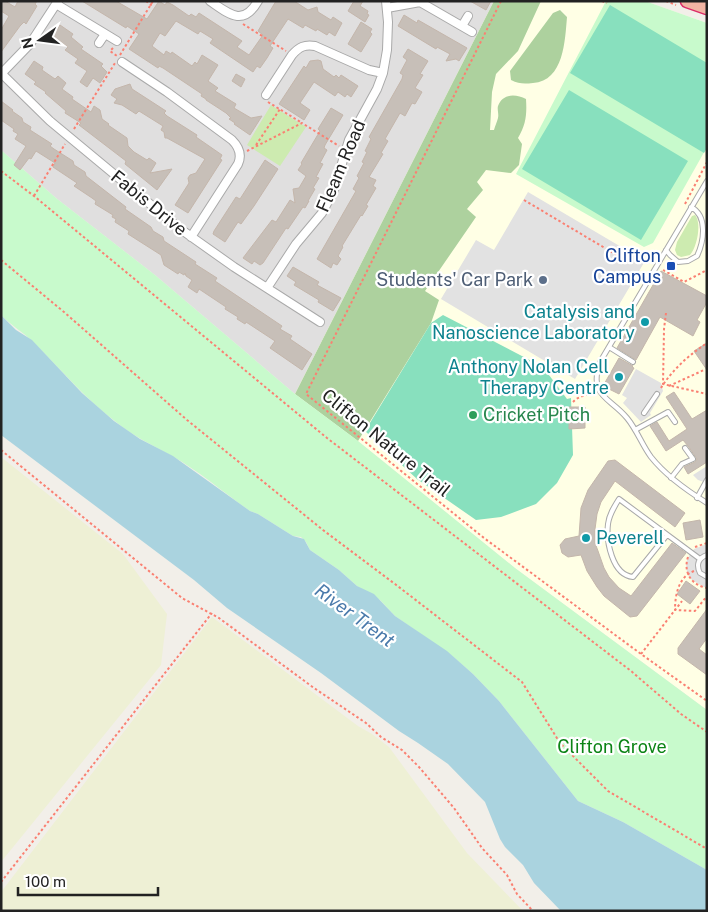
<svg xmlns="http://www.w3.org/2000/svg" width="708" height="912" font-family="'Public Sans',sans-serif">
	<style>
		.residential { fill: #e0dfdf }
		.education { fill: #ffffe5 }
		.farmland { fill: #eef0d5 }
		.grass { fill: #cdebb0 }
		.forest { fill: #add19e }
		.park { fill: #c8facc }
		.pitch { fill: #88e0be }
		.parking { fill: #e2e2e2 }
		.water { fill: #aad3df }
		.building { fill: #c7bfb8; stroke: #c4b6ab }
		.lines { fill: none; stroke-linecap: round; stroke-linejoin: round }
		.service-casing { stroke: #a9a9a9; stroke-width: 6 }
		.minor-casing { stroke: #a9a9a9; stroke-width: 10 }
		.trunk-casing { stroke: #dc2a67; stroke-width: 15 }
		.path { stroke: #fa8072; stroke-width: 2; stroke-dasharray: 2.5 2.5; stroke-linecap: butt }
		.service { stroke: #fff; stroke-width: 4 }
		.minor { stroke: #fff; stroke-width: 8 }
		.trunk { stroke: #f2b4a3; stroke-width: 12 }
		.transit-dot { fill: #1a4fb4; stroke: #fff; stroke-width: 2 }
		.service-dot { fill: #5c6f8a; stroke: #fff; stroke-width: 2 }
		.culture-dot { fill: #0f9aa8; stroke: #fff; stroke-width: 2 }
		.leisure-dot { fill: #2e9e5b; stroke: #fff; stroke-width: 2 }
		.labels { text-anchor: middle; stroke-width: 4.5; stroke-linejoin: round; paint-order: stroke }
		.street-label { font-size: 18px; fill: #222; stroke: #fff }
		.transit-label { font-size: 18px; fill: #164399; stroke: #fff; text-anchor: end }
		.service-label { font-size: 18px; fill: #4e5e75; stroke: #fff; text-anchor: end }
		.culture-label { font-size: 18px; fill: #0d838f; stroke: #fff; text-anchor: end }
		.leisure-label { font-size: 18px; fill: #27864d; stroke: #fff; text-anchor: start }
		.park-label { font-size: 18px; fill: #0c8416; stroke: #fff }
		.water-label { font-size: 19px; font-style: italic; fill: #4a7aab; stroke: #fff }
	</style>
	<rect width="100%" height="100%" fill="#f2efe9"/>
	<path class="residential" d="M1,1H494L295,394L155,275L56,198L1,150Z"/>
	<path class="education" d="M494,1H645L707,23V710L515,568L358,441L295,394Z"/>
	<path class="farmland" d="M1,457L123,554L167,614L161,665L1,862Z
		M212,617L358,726L372,734L389,747L467,853L523,911H1V892Z"/>
	<path class="grass" d="M271,105L306,127L280,166L247,145Z
		M695,215C702,223 697,247 690,255L681,257L677,255L675,250L677,242L692,216Z"/>
	<path class="forest" d="M494,1H541L518,51L496,74L492,92L490,130H494C495,126 497,122 498,118C499,114 497,109 498,106C503,93 516,94 526,99C527,114 526,125 518,138L522,144L519,165L511,173L486,170L477,182L483,190L467,209L476,217L425,291L439,300L431,323L358,441L295,394Z
		M560,10L567,17C565,40 564,81 533,83C524,84 519,84 511,80L510,71L553,13Z"/>
	<path class="park" d="M606,1H645L707,23V147L653,243L644,247L516,174Z
		M1,150L56,198L155,275L295,394L358,441L515,568L707,710V870L623,822L578,801L499,701L473,674L451,655L395,616L380,600L357,586L339,570L310,550L306,542L301,537L293,536L258,514L250,511C224,493 199,471 172,456C152,445 133,436 116,422C85,399 61,369 33,342C23,332 12,326 1,315Z"/>
	<path class="pitch" d="M610,5L707,63V148L704,153L570,73Z
		M569,90L688,161L641,240L522,169Z
		M443,315L543,367L567,399L571,398L573,455L557,483L536,504L501,517L476,520L417,479L365,431L431,323Z"/>
	<path class="parking" d="M528,192L645,261L575,379L441,299L476,240L494,250Z
		M636,369L661,383L663,391L650,413L651,415L641,422L623,403L627,398L622,395Z
		M707,466V483L698,480L693,475Z
		M707,544V587H704L692,580L687,573L686,563L689,556L694,549Z"/>
	<path class="water" d="M1,315L16,330L32,340L82,393L114,421L140,439L173,456L250,511L258,514L293,536L304,539L310,550L339,570L357,586L374,594L395,616L447,651L473,674L499,701L578,801L623,822L707,870V911H561L534,883L523,865L505,847L500,839L485,802L448,764L418,743L399,731L321,673L227,608L194,580L1,435Z"/>
	<path class="building" d="M1,1H5L15,7L18,1H37L35,4L37,6L26,24L24,22L20,26L1,52V30L9,16L1,11Z
		M82,1H116L147,19L159,1L165,5L167,2L173,5L189,16L191,14L196,17L199,13L242,41L237,47L249,55L263,35L258,31L276,1H294L308,10L317,7L318,12L331,20L333,17L342,23L335,36L329,32L327,35L317,29L316,31L305,25L303,28L288,19L270,46L273,48L267,58L260,68L257,66L253,72L210,43L213,39L200,31L198,34L176,21L165,36L160,33L152,46L164,55L166,51L171,54L172,52L192,66L195,62L197,64L202,55L218,65L208,81L218,88L215,91L236,104L234,108L251,118L262,116L250,135L234,124L235,123L229,119L231,118L226,113L206,100V99L201,96L202,94L163,68L159,66L158,68L129,49L139,34L127,26L126,28Z
		M354,1H363L360,6L368,11L367,14L369,15L365,22L348,11Z
		M470,1H491L486,10Z
		M404,15L417,23L418,20L467,48L459,61L456,59L446,61L450,54L437,47L436,49L398,26Z
		M361,22L372,29L370,32L372,34L361,52L348,44Z
		M60,25L73,34L71,37L83,47L81,49L103,64L101,66L107,72L100,83L93,78L87,87L80,82L87,71L75,63L78,59L65,50L68,47L53,36Z
		M408,49L428,61L420,74L423,75L415,88L422,92L415,104L412,103L405,116L400,113L385,139L388,141L381,153L383,154L369,177L376,180L373,186L376,188L366,205L368,206L362,216L361,215L342,246L343,247L338,256L341,259L337,265L333,263L331,268L317,259L356,191L353,189L359,178L357,176L364,163L362,162L367,152L365,151L371,139L369,137L402,79L403,75L400,73L407,60L403,57Z
		M318,60L321,61L323,69L334,77L336,75L339,78L341,75L358,86L351,97L347,94L345,97L338,92L335,96L314,82L300,103L310,110L304,120L279,104L304,66L306,68L310,61Z
		M34,61L43,67L42,70L55,79L58,76L66,83L62,89L73,97L72,99L91,112L94,106L100,110L102,119L109,124L108,125L127,138L128,146L134,152L147,160L149,158L156,163L150,173L172,169L157,190L125,164L126,161L79,125L81,123L65,113L66,111L45,93L46,92L34,84L36,82L25,74Z
		M236,74L245,79L241,87L232,81Z
		M130,84L132,89L166,111L164,113L167,116L197,135L196,137L222,155L220,159L222,160L188,213L175,205L189,183L188,178L190,175L196,173L205,159L167,138H165L164,132L161,130L163,126L139,111L136,114L122,105L114,103L117,99L111,95L115,89Z
		M1,101L13,110L12,111L22,118L23,122L31,127L30,130L52,144L50,146L54,149L73,161L74,165L85,172L86,176L126,207L125,209L151,227L153,231L163,237L164,241L196,262L195,264L217,278L215,281L282,326L280,329L292,336L290,339L312,354L302,370L270,348L275,341L246,322L245,324L237,319L238,317L225,309L226,307L199,289L197,293L188,287L192,280L186,276L185,273L184,275L179,272L178,274L164,265L161,255L128,234L129,231L115,222L116,219L112,217L113,215L95,204L96,201L92,198L74,186L77,183L53,167L55,163L36,151L31,159L29,158L20,170L14,165L26,146L15,139L18,134L13,131L14,129L1,120Z
		M331,108L343,115L325,145L324,148L327,150L320,163L323,164L316,177L319,178L313,188L315,189L308,201H309L305,208L303,207L288,229L286,228L263,263L260,265L254,261L252,264L243,258L272,220L276,222L290,200L295,203L293,189L299,188L306,176L298,170L302,164L301,163L320,131L318,129Z
		M265,160L278,169L254,206L241,224L238,222L225,242L213,234L214,231L236,197L240,199Z
		M293,267L319,282L317,285L341,298L333,311L318,302L319,300L294,285L296,282L287,276Z
		M661,271L707,296V302L697,320L700,322L693,336L660,317L636,360L617,348Z
		M707,343V370L694,351Z
		M619,358L633,366L632,367L634,368L619,394L603,386Z
		M674,392L692,419L707,410V462L688,474L684,467L695,462L697,459L688,446L683,440L666,451L650,426L657,422L669,441L687,429L666,397Z
		M569,407H585V428L569,429Z
		M615,460L685,513L675,527L615,481L601,502L597,514L595,529V543L598,551L604,568L609,577L619,588L631,596L672,543L686,553L637,616L630,617L604,596L597,587L587,571L581,555L568,557L562,553L560,545L565,539L579,536L581,508L588,490L608,461Z
		M700,520L703,537L686,540L683,523Z
		M686,581L700,591L690,604L677,594Z
		M707,609V638L699,649L707,655V675L678,654V648Z"/>
	<g class="lines">
		<defs>
			<path id="service" d="M707,181L600,362C588,397 610,397 627,418C637,430 642,445 651,457C666,476 686,490 707,503
				M666,250L670,255L678,262L688,261L697,256C704,241 708,216 691,207
				M609,347L633,362
				M644,413L657,394
				M635,430L668,412L675,422
				M671,478L682,464L693,459L685,448
				M697,498L707,480
				M667,535L633,577C612,575 606,541 608,524C609,515 614,507 619,499L700,559
				M707,555C698,558 696,565 700,573L707,577"/>
			<path id="minor" d="M210,1C229,14 243,27 258,1
				M56,4L117,41
				M387,8L420,2L472,32
				M462,26L468,16
				M99,43L105,34
				M122,62L167,92L232,140C239,147 242,155 238,164L191,237
				M1,73L50,121L179,228L234,267L320,322
				M2,73L30,44L58,1
				M266,95L292,55C299,47 305,44 315,46L369,70L383,73
				M267,288L296,244L322,213L334,190L349,140L377,89L383,73L387,50L388,22L386,1"/>
			<path id="trunk" d="M687,1L707,8"/>
		</defs>
		<use href="#service" class="service-casing"/>
		<use href="#minor" class="minor-casing"/>
		<use href="#trunk" class="trunk-casing"/>
		<path class="path" d="M146,1L151,5L150,1
			M501,1L306,394L484,538L641,654L707,701
			M602,1L607,3
			M666,1L676,5
			M243,24L286,51
			M113,48L110,51L117,56
			M120,55L153,1
			M268,102L302,123
			M74,129L115,63
			M256,145L280,109
			M247,151L302,123L339,146
			M1,171L34,196L327,438L631,671L681,714L707,732
			M34,196L65,144
			M524,200L630,263
			M685,204L707,162
			M1,260L64,312L187,420L323,530L395,584L522,682L560,743L608,791L707,849
			M663,270L684,282L707,270
			M666,313L664,329L663,384L707,394
			M669,386L704,370
			M661,388C672,370 689,355 707,343
			M573,402L576,399L592,392
			M1,450L182,598L219,618L314,688L366,723L381,737L402,750L419,767L454,808L482,848L507,875L517,894L533,911
			M695,547L707,543
			M688,557C683,572 691,585 707,588
			M694,571C678,577 675,596 675,610L695,611L707,596
			M641,654L682,601
			M1,882L212,613"/>
		<use href="#service" class="service"/>
		<use href="#minor" class="minor"/>
		<use href="#trunk" class="trunk"/>
	</g>
	<rect class="transit-dot" x="666" y="261" width="10" height="10" rx="2.5"/>
	<circle class="service-dot" cx="543" cy="280" r="5"/>
	<g class="culture-dot">
		<circle cx="645" cy="322" r="5"/>
		<circle cx="619" cy="377" r="5"/>
		<circle cx="586" cy="538" r="5"/>
	</g>
	<circle class="leisure-dot" cx="473" cy="415" r="5"/>
	<g class="labels">
		<g class="street-label">
			<text transform="translate(341 166) rotate(-67)" y="6">Fleam Road</text>
			<text transform="translate(149 203) rotate(39)" y="6">Fabis Drive</text>
			<text transform="translate(386 443) rotate(39)" y="6">Clifton Nature Trail</text>
		</g>
		<g class="transit-label">
			<text x="661" y="262">Clifton<tspan x="661" dy="21">Campus</tspan></text>
		</g>
		<g class="service-label">
			<text x="533" y="286">Students' Car Park</text>
		</g>
		<g class="culture-label">
			<text x="635" y="318">Catalysis and<tspan x="635" dy="21">Nanoscience Laboratory</tspan></text>
			<text x="609" y="373">Anthony Nolan Cell<tspan x="609" dy="21">Therapy Centre</tspan></text>
			<text x="596" y="544" text-anchor="start">Peverell</text>
		</g>
		<g class="leisure-label">
			<text x="483" y="421">Cricket Pitch</text>
		</g>
		<g class="park-label">
			<text x="612" y="753">Clifton Grove</text>
		</g>
		<g class="water-label">
			<text transform="translate(355 615) rotate(36)" y="7">River Trent</text>
		</g>
	</g>
	<rect width="708" height="912" fill="none" stroke="#222222" stroke-width="5"/>
	<g transform="translate(40 40) rotate(256)" stroke="#ffffff" stroke-width="4" paint-order="stroke">
	<path d="M0-4L9 19L0 12L-9 19Z" fill="#222222"/>
	<text y="-8" font-size="14" font-weight="bold" text-anchor="middle" fill="#222222">N</text>
	</g>
	<path d="M18 887v8h140v-8" fill="none" stroke="#222222" stroke-width="2.5"/>
	<text x="25" y="887" font-size="15" fill="#222222" stroke="#ffffff" stroke-width="4" paint-order="stroke">100 m</text>
</svg>
